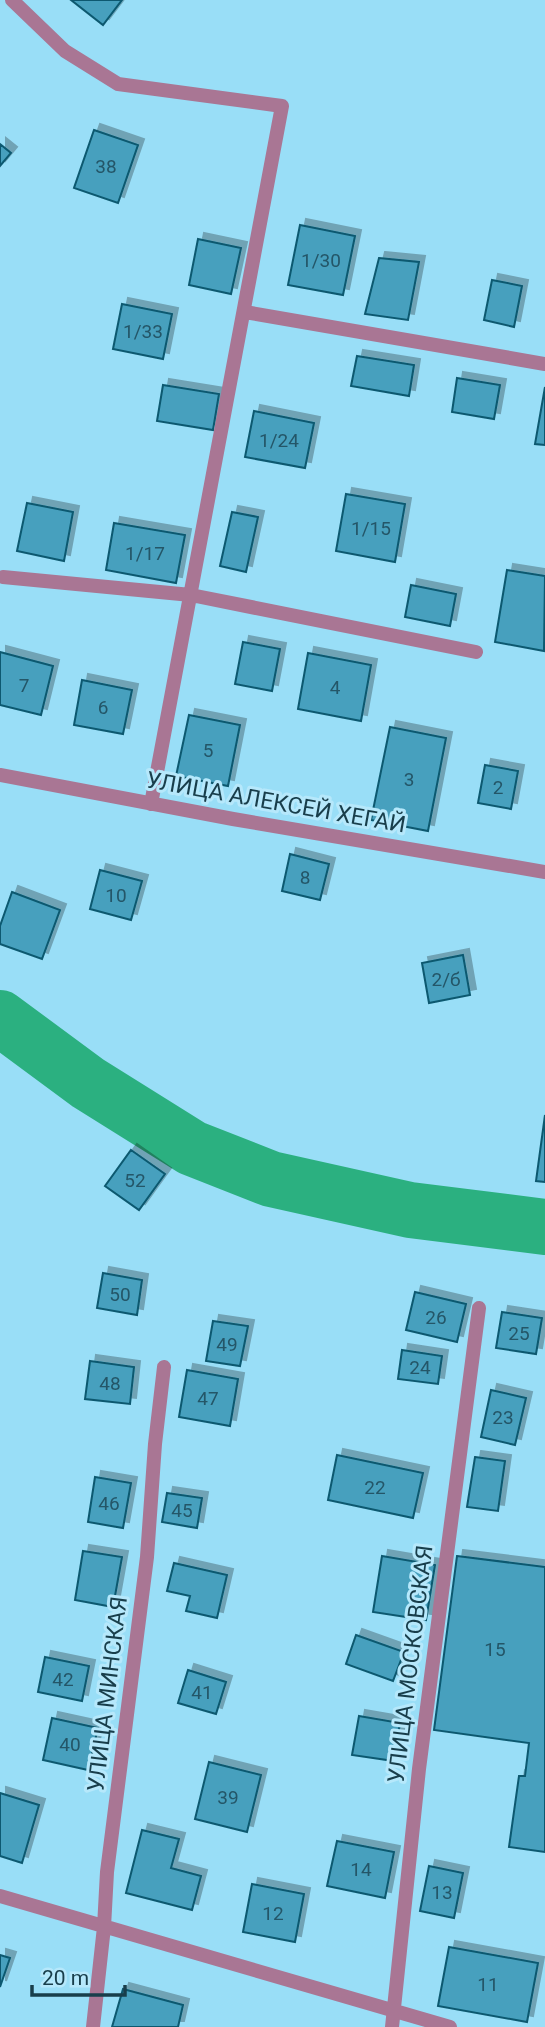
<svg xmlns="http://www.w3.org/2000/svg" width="545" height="2027" font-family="Roboto,sans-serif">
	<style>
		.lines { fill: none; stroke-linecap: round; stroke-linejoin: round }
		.river { stroke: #2bb080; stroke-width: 56 }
		.building { fill: #46a0be; stroke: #0b596f; stroke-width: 2; filter: url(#shadow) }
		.street { stroke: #a97694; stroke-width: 14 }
		.labels { text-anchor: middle; stroke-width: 6; stroke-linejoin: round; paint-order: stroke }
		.number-label { font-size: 19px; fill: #245668 }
		.street-label { font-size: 23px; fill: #183e4b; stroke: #b6e8fb }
	</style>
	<defs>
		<filter id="shadow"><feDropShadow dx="6" dy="-6" stdDeviation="0" flood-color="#0004"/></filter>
	</defs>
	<rect width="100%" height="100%" fill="#99def7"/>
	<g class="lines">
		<path class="river" d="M0,1018L88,1083L192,1148L271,1179L410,1210L545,1227"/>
	</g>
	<path class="building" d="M71,0H122L103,25Z
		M94,130L138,145L118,203L74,188Z
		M0,144L11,153L0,166Z
		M300,225L355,236L343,295L288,285Z
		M198,239L241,248L231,294L189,285Z
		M379,258L419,262L408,320L365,314Z
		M492,280L522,286L514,327L484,320Z
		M122,304L172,314L163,359L113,349Z
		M357,356L414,365L409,396L351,386Z
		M457,378L500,385L494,419L452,412Z
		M163,385L219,394L213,430L157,421Z
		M545,387V445L535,444Z
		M254,411L314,423L305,468L245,457Z
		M346,494L405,504L395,562L336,551Z
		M27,503L73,512L64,561L17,551Z
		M232,512L258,517L246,572L220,566Z
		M114,523L185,535L176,583L106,570Z
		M507,570L545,576L544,651L495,642Z
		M411,585L456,594L450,626L405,617Z
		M243,642L280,649L272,691L235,684Z
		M0,652L53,666L41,715L0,705Z
		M308,653L371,665L361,721L298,709Z
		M82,680L132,690L123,734L74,725Z
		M189,715L240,725L228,786L176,776Z
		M390,727L446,738L428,831L371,820Z
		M485,765L518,771L511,809L478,803Z
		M290,854L329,864L320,900L282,891Z
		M100,870L142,881L131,920L90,909Z
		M12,892L60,910L42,959L0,944V926Z
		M463,955L470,995L429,1003L422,963Z
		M545,1115V1182L536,1181Z
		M131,1150L165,1174L139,1210L105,1186Z
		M103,1273L142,1280L137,1315L97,1308Z
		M415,1292L466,1304L457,1342L406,1330Z
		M502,1312L542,1318L536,1354L496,1348Z
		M213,1321L248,1326L240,1366L206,1361Z
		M402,1350L442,1356L438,1384L398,1379Z
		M90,1361L134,1367L130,1404L85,1399Z
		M187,1370L238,1379L230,1426L179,1417Z
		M491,1390L526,1398L515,1445L481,1437Z
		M337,1455L423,1473L413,1518L328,1500Z
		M475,1457L505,1461L498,1511L467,1507Z
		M95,1477L131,1483L123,1528L88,1522Z
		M167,1493L202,1498L197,1528L162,1522Z
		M83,1551L122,1557L113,1607L75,1600Z
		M382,1556L435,1565L426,1620L373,1612Z
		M457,1556L545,1567V1852L509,1847L519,1776H525L529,1743L434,1730Z
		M174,1563L227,1575L217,1618L186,1611L190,1596L167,1591Z
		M356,1635L404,1652L393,1681L346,1664Z
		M45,1657L89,1666L82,1701L38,1692Z
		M188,1670L226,1682L216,1714L178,1703Z
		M359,1716L400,1723L394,1761L352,1755Z
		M52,1718L98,1728L88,1770L43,1760Z
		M209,1762L261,1775L247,1832L195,1819Z
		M0,1793L39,1805L22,1863L0,1856Z
		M142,1830L179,1839L171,1868L201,1876L192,1910L126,1893Z
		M337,1841L394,1852L385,1898L327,1886Z
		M429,1866L463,1873L454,1918L420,1911Z
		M252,1884L304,1894L295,1942L243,1932Z
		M449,1947L538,1963L527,2022L438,2006Z
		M0,1955L10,1958L0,1987Z
		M123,1989L183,2005L178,2027H112Z"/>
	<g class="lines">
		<path class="street" d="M12,0L65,51L118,84L282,106L151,804
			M245,312L545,364
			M3,577L191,595L476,652
			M0,775L233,819L545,872
			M0,1896L450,2027
			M93,2027L104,1927L107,1872L147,1557L155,1444L164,1367
			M392,2027L419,1769L479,1308"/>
	</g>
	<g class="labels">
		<g class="number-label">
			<text x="106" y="173">38</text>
			<text x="321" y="267">1/30</text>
			<text x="143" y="338">1/33</text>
			<text x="279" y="447">1/24</text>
			<text x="371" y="535">1/15</text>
			<text x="145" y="560">1/17</text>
			<text x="24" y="692">7</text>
			<text x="335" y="694">4</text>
			<text x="103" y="714">6</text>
			<text x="208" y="757">5</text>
			<text x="409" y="786">3</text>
			<text x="498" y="794">2</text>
			<text x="305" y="884">8</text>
			<text x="116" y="902">10</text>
			<text x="446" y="986">2/б</text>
			<text x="135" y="1187">52</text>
			<text x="120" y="1301">50</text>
			<text x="436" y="1324">26</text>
			<text x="519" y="1340">25</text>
			<text x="227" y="1351">49</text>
			<text x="420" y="1374">24</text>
			<text x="110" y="1390">48</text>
			<text x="208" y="1405">47</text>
			<text x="503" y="1424">23</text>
			<text x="375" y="1494">22</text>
			<text x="109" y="1510">46</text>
			<text x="182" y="1517">45</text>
			<text x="495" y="1656">15</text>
			<text x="63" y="1686">42</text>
			<text x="202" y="1699">41</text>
			<text x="70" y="1751">40</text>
			<text x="228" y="1804">39</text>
			<text x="361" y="1876">14</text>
			<text x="442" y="1899">13</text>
			<text x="273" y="1920">12</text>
			<text x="488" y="1991">11</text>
		</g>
		<g class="street-label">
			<text transform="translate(276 802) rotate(10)" y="8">УЛИЦА АЛЕКСЕЙ ХЕГАЙ</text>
			<text transform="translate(410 1664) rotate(-83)" y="8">УЛИЦА МОСКОВСКАЯ</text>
			<text transform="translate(107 1694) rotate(-83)" y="8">УЛИЦА МИНСКАЯ</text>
		</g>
	</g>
	<path d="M32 1985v10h93v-10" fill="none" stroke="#183e4b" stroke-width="3.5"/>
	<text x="42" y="1985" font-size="21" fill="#183e4b" stroke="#b6e8fb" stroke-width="5" paint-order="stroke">20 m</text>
</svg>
